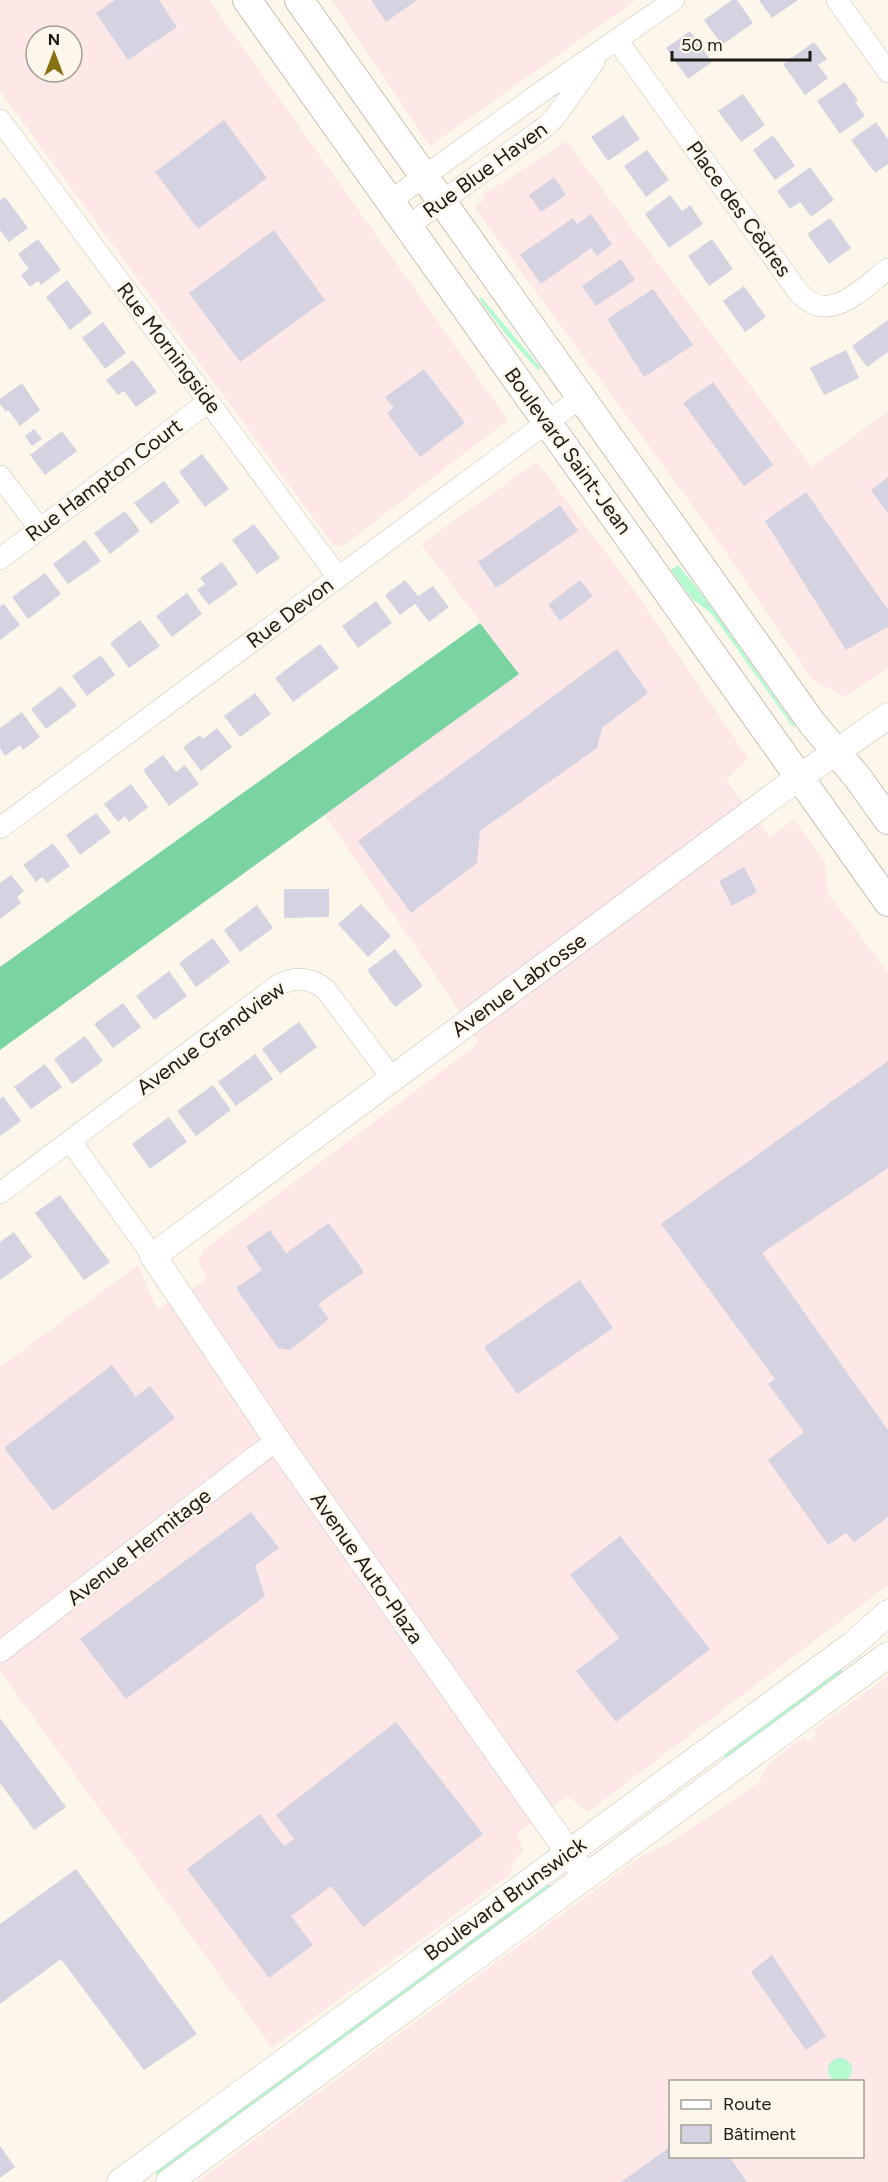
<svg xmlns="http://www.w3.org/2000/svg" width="888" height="2182" font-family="Figtree,sans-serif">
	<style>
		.commercial { fill: #fde7e7; fill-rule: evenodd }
		.green { fill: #b5f9d1 }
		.forest { fill: #7ad4a2 }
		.building { fill: #d5d3e1 }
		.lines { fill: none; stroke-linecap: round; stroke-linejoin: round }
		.minor-casing { stroke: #c6c2b5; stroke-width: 22 }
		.tertiary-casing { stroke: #c6c2b5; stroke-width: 27 }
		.secondary-casing { stroke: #c6c2b5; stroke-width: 30 }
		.minor { stroke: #fff; stroke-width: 21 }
		.tertiary { stroke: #fff; stroke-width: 26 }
		.secondary { stroke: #fff; stroke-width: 28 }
		.labels { text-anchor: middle; stroke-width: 5; stroke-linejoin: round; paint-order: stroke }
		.street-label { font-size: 21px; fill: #1d1b17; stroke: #fcf7ea }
	</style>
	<rect width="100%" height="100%" fill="#fcf7ea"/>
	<path class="commercial" d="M0,0H209L508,420L343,546L333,545L0,91ZM36,36H72V72H36Z
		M332,0H636L430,146Z
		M566,141L812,467L888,411V667L845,697L812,679L716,538L474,207L484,200L483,195Z
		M537,462L634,590L748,758L726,781L770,837L794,819L825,863L828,893L888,973V1585L588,1812L567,1796L517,1833L523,1850L514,1861L509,1875L272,2048L0,1671V1367L138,1265L157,1309L207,1279L199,1263L202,1251L479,1043L448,994L324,814L519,673L421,544Z
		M888,1676V2182H197L640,1857L668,1844L758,1783L770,1762L804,1737L808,1742L817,1734L813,1730ZM670,2082H862V2156H670Z"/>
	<path class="green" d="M481,297L541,368L538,370L508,337L479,299Z
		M678,565L704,597L795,726L793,727L717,621L711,613L692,599L671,570Z
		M841,1669L844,1672L726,1758L723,1755Z
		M549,1884L551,1887L156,2175V2171Z
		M828 2070a12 12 0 1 1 24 0a12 12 0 1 1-24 0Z"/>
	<path class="forest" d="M480,623L519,674L0,1050V967Z"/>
	<path class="building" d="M115,0H159L177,27L128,60L96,13Z
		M371,0H417L386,22Z
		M732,0H737L753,23L722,45L704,20Z
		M759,0H798L772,18Z
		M690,31L712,62L688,79L666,48Z
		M814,42L827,59L818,65L828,78L805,95L783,64Z
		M845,82L858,100L855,102L865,116L840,134L817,101Z
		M743,94L765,125L741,142L718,111Z
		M623,115L640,139L608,161L591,137Z
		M224,120L267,178L198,229L155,172Z
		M876,122L888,139V164L875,173L851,140Z
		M773,135L795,166L775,180L753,150Z
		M647,150L669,180L646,197L624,166Z
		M810,167L834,200L811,217L800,202L790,209L777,191Z
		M554,177L566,195L541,212L529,195Z
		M670,195L682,211L690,205L703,224L669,248L645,214Z
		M5,197L28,228L9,242L0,230V200Z
		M591,214L612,244L597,256L591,248L541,284L520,255L573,218L577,224Z
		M830,218L851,248L829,264L807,234Z
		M274,230L325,300L240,362L189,293Z
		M38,239L61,270L41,285L38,281L30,287L21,275L29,269L18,254Z
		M712,239L733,269L709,286L688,256Z
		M621,259L635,280L596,306L582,286Z
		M67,280L92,313L70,330L46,297Z
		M744,286L766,317L745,332L723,301Z
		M653,289L693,345L644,377L607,319Z
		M888,320V352L867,367L852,346Z
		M103,322L126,353L105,369L82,338Z
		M846,350L859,378L824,395L810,368Z
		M133,360L157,392L136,407L124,391L118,395L106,380Z
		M424,369L465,423L420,457L387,413L394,408L385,397Z
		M713,382L773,465L744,486L683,403Z
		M22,383L40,410L20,426L8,410L6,412L0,404V399Z
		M34,429L42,439L32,446L25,436Z
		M62,431L77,451L45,475L30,455Z
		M202,454L229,489L205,507L179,472Z
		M888,477V514L871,490Z
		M164,481L180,502L151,524L134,503Z
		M806,492L888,610V627L846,650L765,521Z
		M560,505L578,531L496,588L478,562Z
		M125,511L140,531L110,554L94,533Z
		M254,524L280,558L257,574L232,540Z
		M85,540L101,561L68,584L53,564Z
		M222,562L238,584L209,605L197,590L205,584L200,578Z
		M45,573L61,594L28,619L12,597Z
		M405,580L418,596L433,586L449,607L429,622L415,604L400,615L385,595Z
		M580,580L593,596L560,621L548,605Z
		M187,593L202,614L172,637L156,616Z
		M376,601L392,623L358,648L342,626Z
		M4,604L20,625L0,640V606Z
		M140,620L160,646L129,668L110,643Z
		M320,644L339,668L293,702L275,678Z
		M617,649L648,693L602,728L597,748L480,831L477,863L411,913L358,841Z
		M101,655L115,675L87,696L72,676Z
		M61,686L77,706L46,729L31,709Z
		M255,693L271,714L240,737L224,716Z
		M22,712L40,737L23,750L20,745L5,756L0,748V728Z
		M217,728L232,747L201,771L183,747L200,735L203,739Z
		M163,755L176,772L185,765L199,784L169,806L143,770Z
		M131,784L148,807L129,822L125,816L118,822L104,804Z
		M96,813L111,832L80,855L66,835Z
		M53,843L70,866L47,883L42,877L36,882L23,865Z
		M744,867L757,892L732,906L719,881Z
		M11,875L24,891L17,897L21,903L0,919V883Z
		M284,889H329V917L284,918Z
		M361,904L391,936L368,957L338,924Z
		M257,905L273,928L240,952L224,930Z
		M213,938L230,962L196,987L179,963Z
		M395,949L423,986L395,1007L367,970Z
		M169,971L187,996L154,1020L136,996Z
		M123,1003L141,1027L113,1048L94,1024Z
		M299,1022L317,1047L280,1074L262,1049Z
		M85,1036L103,1061L72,1084L54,1059Z
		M255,1054L273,1079L236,1106L218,1082Z
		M888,1061V1168L762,1253L888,1430V1517L854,1542L846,1533L828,1545L768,1460L804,1432L768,1384L775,1379L661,1224Z
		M45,1064L62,1087L31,1109L14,1087Z
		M213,1085L231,1110L196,1136L177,1111Z
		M3,1096L21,1121L0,1136V1099Z
		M169,1117L187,1142L150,1169L132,1144Z
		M60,1195L110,1262L84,1280L35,1213Z
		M329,1223L364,1272L318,1304L329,1319L290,1350L278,1348L236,1288L262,1270L246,1247L270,1230L286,1253Z
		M14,1232L32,1257L0,1280V1242Z
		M580,1280L613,1328L517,1394L484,1347Z
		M112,1365L136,1397L150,1386L175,1418L53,1511L4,1448Z
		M251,1512L279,1548L255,1566L265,1596L126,1699L80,1639Z
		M620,1536L710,1649L616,1722L576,1671L619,1638L570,1575Z
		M0,1718L66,1807L34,1830L0,1783Z
		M396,1722L483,1834L363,1927L331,1886L291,1916L313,1945L269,1978L187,1869L260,1814L284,1846L294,1839L276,1815Z
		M76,1869L197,2034L144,2070L61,1959L0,2004V1924Z
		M772,1955L826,2036L806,2050L751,1972Z
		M0,2146L15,2167L0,2178Z
		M670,2147V2156H729L747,2182H621Z"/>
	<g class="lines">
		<defs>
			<path id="minor" d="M837,0L888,72
				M617,40L799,293C830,326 861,289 888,269
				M0,120L338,577
				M390,201L544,90L674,0
				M408,226L545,127L556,116L594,62
				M0,476L40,529
				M0,559L208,402
				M0,828L580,398
				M71,1142L153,1256
				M0,1193L280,984C298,976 312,978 326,990L392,1078
				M0,1652L277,1440"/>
			<path id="tertiary" d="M586,1877L277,1440L153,1256L783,789L888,716
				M120,2182L852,1645L888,1613
				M169,2182L888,1655"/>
			<path id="secondary" d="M247,0L888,902
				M299,0L812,723L858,778L888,820"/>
		</defs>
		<use href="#minor" class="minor-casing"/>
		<use href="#tertiary" class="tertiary-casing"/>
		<use href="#secondary" class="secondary-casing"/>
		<use href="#minor" class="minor"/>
		<use href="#tertiary" class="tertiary"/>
		<use href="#secondary" class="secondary"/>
	</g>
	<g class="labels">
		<g class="street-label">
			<text transform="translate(485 170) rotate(-36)" y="7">Rue Blue Haven</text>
			<text transform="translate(739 209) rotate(54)" y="7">Place des Cèdres</text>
			<text transform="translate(169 348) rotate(53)" y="7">Rue Morningside</text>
			<text transform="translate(568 451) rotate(54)" y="7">Boulevard Saint-Jean</text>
			<text transform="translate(104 480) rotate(-37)" y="7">Rue Hampton Court</text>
			<text transform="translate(290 613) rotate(-37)" y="7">Rue Devon</text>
			<text transform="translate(519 985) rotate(-36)" y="7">Avenue Labrosse</text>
			<text transform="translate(211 1038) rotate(-36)" y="7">Avenue Grandview</text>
			<text transform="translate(139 1547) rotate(-38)" y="7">Avenue Hermitage</text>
			<text transform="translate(367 1568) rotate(55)" y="7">Avenue Auto-Plaza</text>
			<text transform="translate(505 1899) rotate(-36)" y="7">Boulevard Brunswick</text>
		</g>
	</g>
	<rect x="669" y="2080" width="195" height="78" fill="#fcf7ea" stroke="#a39f96" stroke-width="1.5"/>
	<rect x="681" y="2100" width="30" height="9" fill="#ffffff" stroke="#a39f96" stroke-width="1.5"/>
	<text x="723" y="2110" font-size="18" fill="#1d1b17">Route</text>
	<rect x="681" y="2125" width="30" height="18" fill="#d5d3e1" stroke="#a39f96" stroke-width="1.5"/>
	<text x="723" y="2140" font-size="18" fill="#1d1b17">Bâtiment</text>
	<g transform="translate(54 54)"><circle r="28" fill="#fcf7ea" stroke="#a39f96" stroke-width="1.5"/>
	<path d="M0-4.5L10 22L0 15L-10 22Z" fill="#887112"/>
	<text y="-9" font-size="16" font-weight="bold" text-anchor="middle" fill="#1d1b17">N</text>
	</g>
	<path d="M672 51v9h138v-9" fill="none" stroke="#1d1b17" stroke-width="3"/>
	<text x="681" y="51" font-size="18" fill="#1d1b17" stroke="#fcf7ea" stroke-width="4.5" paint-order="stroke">50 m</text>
</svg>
